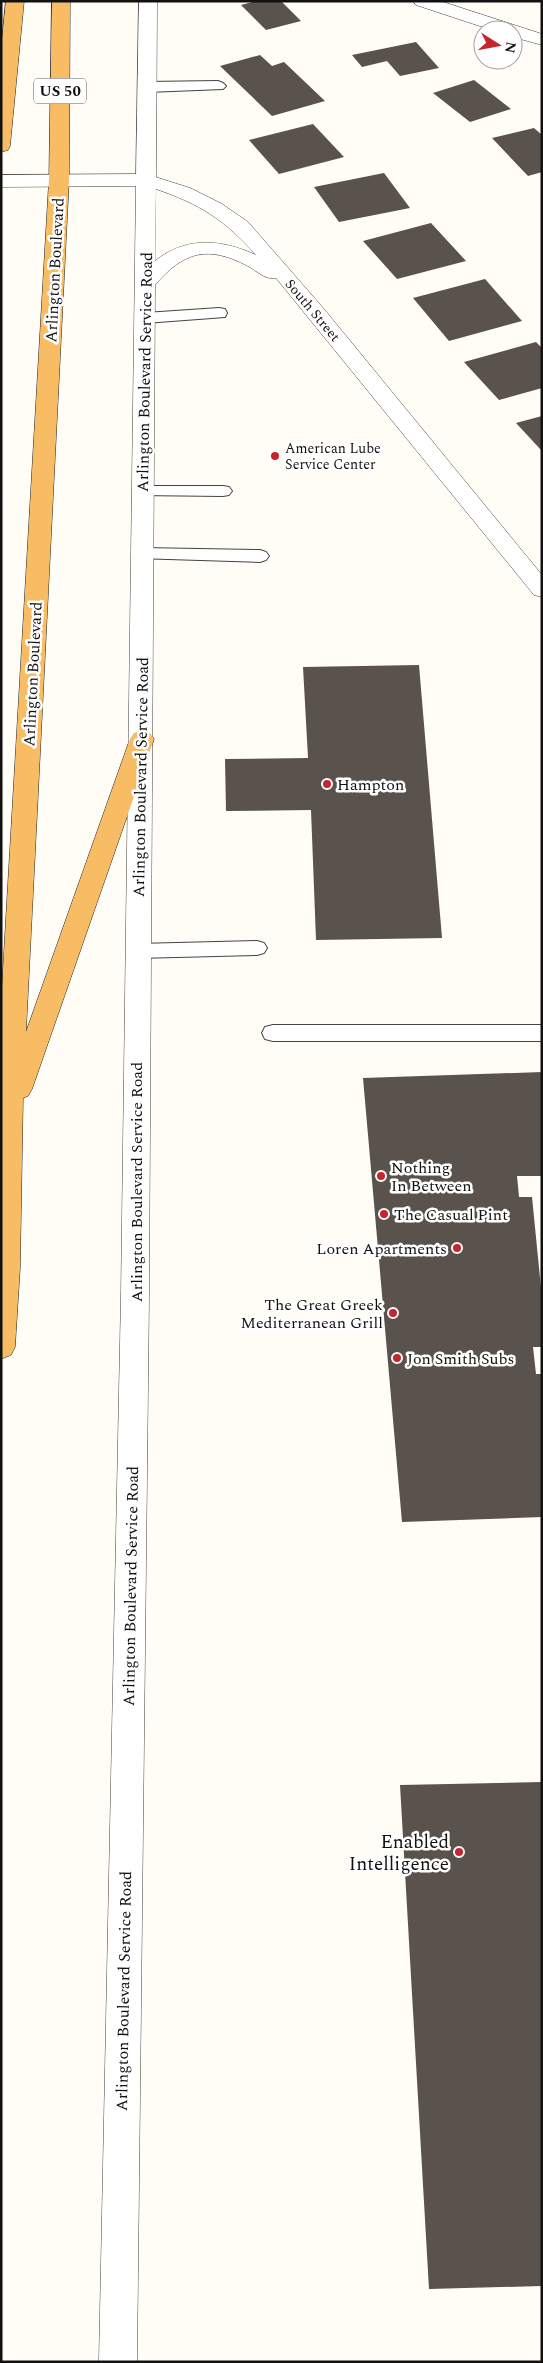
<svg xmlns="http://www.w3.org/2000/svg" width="543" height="2363" font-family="Spectral,serif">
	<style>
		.building { fill: #5a524d }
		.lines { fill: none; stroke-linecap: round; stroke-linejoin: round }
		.service-casing { stroke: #444; stroke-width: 2 }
		.minor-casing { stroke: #444; stroke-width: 1 }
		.tertiary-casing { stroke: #444; stroke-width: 1 }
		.trunk-casing { stroke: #222; stroke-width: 1 }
		.service { fill: #fff; fill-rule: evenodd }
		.minor { fill: #fff; fill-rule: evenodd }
		.tertiary { fill: #fff; fill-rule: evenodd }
		.trunk { fill: #f7bc64; fill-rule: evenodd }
		.poi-dot { fill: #c4262e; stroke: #fff; stroke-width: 2 }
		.labels { text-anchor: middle; stroke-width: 5; stroke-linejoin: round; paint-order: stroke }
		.far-street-label { font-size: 14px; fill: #111; stroke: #fff }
		.far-poi-label { font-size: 14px; fill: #111; stroke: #fff; text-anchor: start }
		.shield { fill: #fff; stroke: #585858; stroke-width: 1 }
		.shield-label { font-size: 15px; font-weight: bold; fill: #111 }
		.street-label { font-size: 16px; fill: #111; stroke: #fff }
		.poi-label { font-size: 16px; fill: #111; stroke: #fff; text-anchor: start }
		.near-poi-label { font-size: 19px; fill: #111; stroke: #fff; text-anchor: end }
	</style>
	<rect width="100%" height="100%" fill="#fffdf5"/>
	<path class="building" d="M256,1H281L301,21L266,30L241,5Z
		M416,42L439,68L400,76L387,61L362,67L352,55Z
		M260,55L272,66L284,62L325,101L272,116L220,66Z
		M474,80L511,109L470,122L433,93Z
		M313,124L344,157L279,174L249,140Z
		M534,128L542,135V172L528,176L492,138Z
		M384,173L410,208L339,222L314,187Z
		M431,223L466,261L397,279L363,241Z
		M485,279L522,321L449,341L413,298Z
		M536,342L542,348V388L499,400L464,362Z
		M542,416V451L516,423Z
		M419,665L442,938L316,940L311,810L226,811L225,759L308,758L303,667Z
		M542,1072V1176H517L519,1197H532L542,1298V1347H533L536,1374H542V1517L402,1522L363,1078Z
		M542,1782V2286L429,2289L400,1785Z"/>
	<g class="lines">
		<defs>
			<path id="service" d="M218,81L223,83L226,86L223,89L147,92L139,87L147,82Z
				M219,308L225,309L227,313L225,317L145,323L139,322L137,318L139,314L145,313Z
				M143,486H223L229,487L232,491L229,495L223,496L137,495L134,491L137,487Z
				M142,548L260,550L266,552L269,556L266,560L260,562L136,558L133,554L136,550Z
				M257,941L264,943L267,948L264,953L257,955L137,958L130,956L127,951L130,946L137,944Z
				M273,1025H542V1041H273L265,1039L262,1033L265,1027Z"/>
			<path id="minor" d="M139,1H157L156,180L153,184H139L136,180Z
				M413,1H440L542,34V45L513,37V30H492L416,5Z"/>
			<path id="tertiary" d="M146,174L190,188L222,204L248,222L324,309L542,575V597L534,595L276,278C265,280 257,271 248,266C208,245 184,251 155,285L149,1296L137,2362H99L121,1296L136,186L1,187V175ZM156,189C200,204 225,220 256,255C221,239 186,236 155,261Z"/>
			<path id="trunk" d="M6,1H24L10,146L8,150L1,152V49Z
				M52,1H70L69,180L26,1032L130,739L134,733L142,731L150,733L154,739L32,1089L28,1096L23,1098L20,1268L15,1347L11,1355L1,1359V1004L49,180Z"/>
		</defs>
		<use href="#service" class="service-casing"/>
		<use href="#minor" class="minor-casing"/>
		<use href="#tertiary" class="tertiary-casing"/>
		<use href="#trunk" class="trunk-casing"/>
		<use href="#service" class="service"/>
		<use href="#minor" class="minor"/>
		<use href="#tertiary" class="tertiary"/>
		<use href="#trunk" class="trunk"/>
	</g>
	<g class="poi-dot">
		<circle cx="275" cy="456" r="5"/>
		<circle cx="327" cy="784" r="5"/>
		<circle cx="381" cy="1176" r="5"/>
		<circle cx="384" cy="1214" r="5"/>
		<circle cx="457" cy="1248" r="5"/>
		<circle cx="393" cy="1313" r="5"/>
		<circle cx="397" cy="1358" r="5"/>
		<circle cx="459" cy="1852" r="5"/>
	</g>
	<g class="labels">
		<g class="far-street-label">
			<text transform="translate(313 310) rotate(50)" y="5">South Street</text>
		</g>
		<g class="far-poi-label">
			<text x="285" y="453">American Lube<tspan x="285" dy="16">Service Center</tspan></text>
		</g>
		<rect class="shield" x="34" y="78.5" width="52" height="25" rx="4"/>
		<g class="shield-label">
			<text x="60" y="96">US 50</text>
		</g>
		<g class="street-label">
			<text transform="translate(54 270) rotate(-87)" y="6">Arlington Boulevard</text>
			<text transform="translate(144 372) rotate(-89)" y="6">Arlington Boulevard Service Road</text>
			<text transform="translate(32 674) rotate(-87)" y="6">Arlington Boulevard</text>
			<text transform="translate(140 777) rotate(-89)" y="6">Arlington Boulevard Service Road</text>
			<text transform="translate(136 1182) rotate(-90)" y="6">Arlington Boulevard Service Road</text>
			<text transform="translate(130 1586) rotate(-89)" y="6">Arlington Boulevard Service Road</text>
			<text transform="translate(123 1991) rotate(-89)" y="6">Arlington Boulevard Service Road</text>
		</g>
		<g class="poi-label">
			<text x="337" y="790">Hampton</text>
			<text x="391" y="1173">Nothing<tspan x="391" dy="18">In Between</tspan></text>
			<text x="394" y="1220">The Casual Pint</text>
			<text x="447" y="1254" text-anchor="end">Loren Apartments</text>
			<text x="383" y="1310" text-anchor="end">The Great Greek<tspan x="383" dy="18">Mediterranean Grill</tspan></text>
			<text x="407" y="1364">Jon Smith Subs</text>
		</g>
		<g class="near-poi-label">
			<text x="449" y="1848">Enabled<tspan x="449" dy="22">Intelligence</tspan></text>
		</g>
	</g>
	<rect width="543" height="2363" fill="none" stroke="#111111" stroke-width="5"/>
	<g transform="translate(498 45) rotate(101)"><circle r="24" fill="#ffffff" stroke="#a0a0a0"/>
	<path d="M0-4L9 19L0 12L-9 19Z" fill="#c4262e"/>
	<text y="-8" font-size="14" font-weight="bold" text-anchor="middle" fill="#111111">N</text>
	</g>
</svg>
